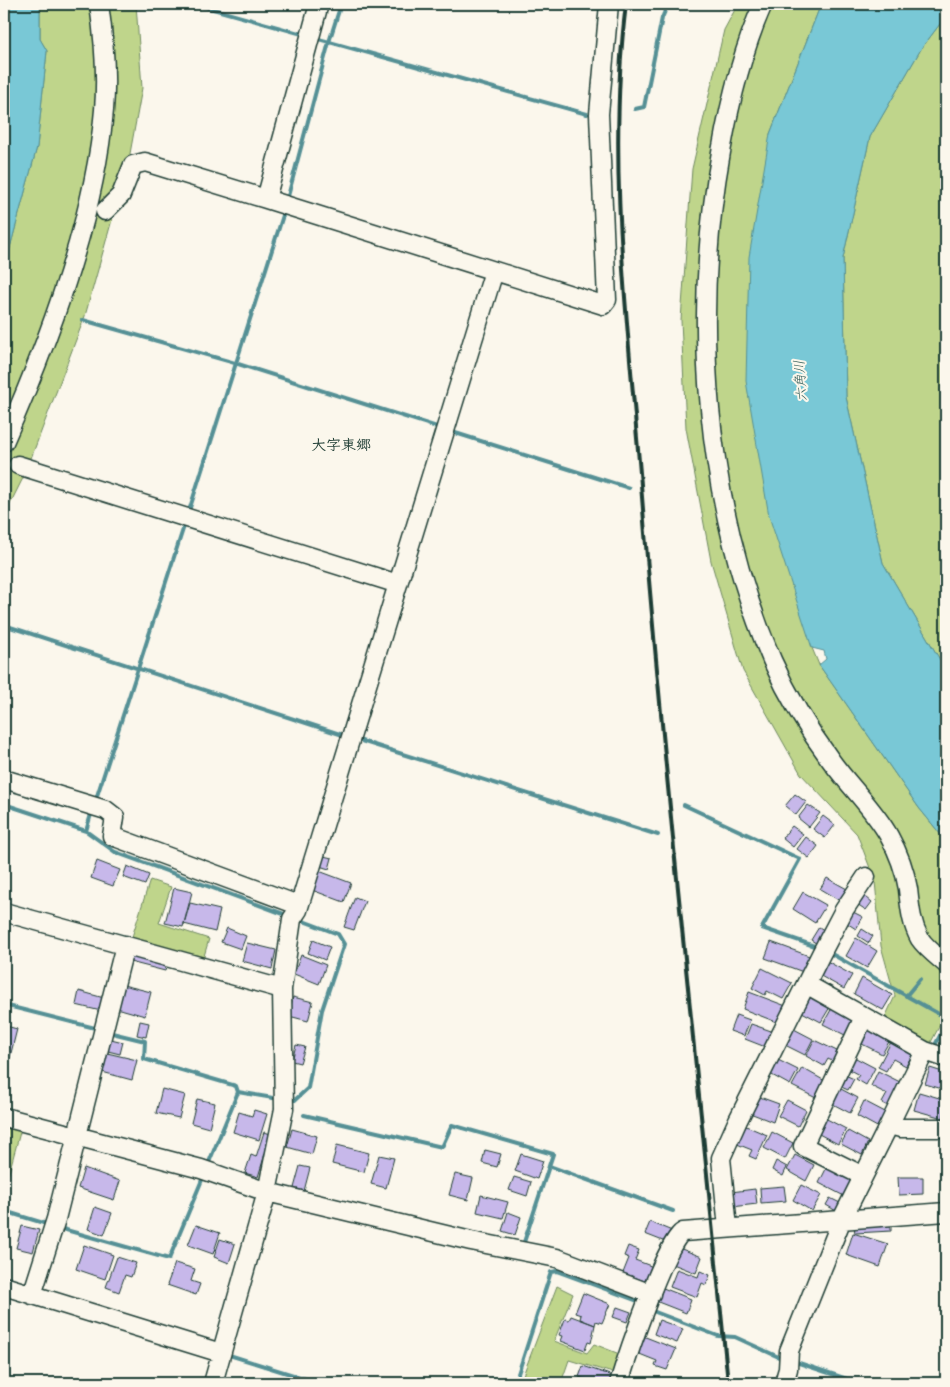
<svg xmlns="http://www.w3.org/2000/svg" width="950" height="1387" font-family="Delius,'Klee One',sans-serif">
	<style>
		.green { fill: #bfd58b; stroke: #6f8960 }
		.water { fill: #79c8d6; stroke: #559095 }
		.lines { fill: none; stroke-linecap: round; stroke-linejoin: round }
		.stream { stroke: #559095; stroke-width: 4 }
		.building { fill: #c7b8ea; stroke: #1f3d34 }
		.minor-casing { stroke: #1f3d34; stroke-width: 21 }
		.minor { stroke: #fbf7ec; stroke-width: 18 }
		.rail { stroke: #1f3d34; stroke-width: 4 }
		.labels { text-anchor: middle; stroke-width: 4; stroke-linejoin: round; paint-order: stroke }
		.water-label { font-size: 14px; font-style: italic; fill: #36605c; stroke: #fbf7ec }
		.quarter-label { font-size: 15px; font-weight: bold; fill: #1f3d34; stroke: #fbf7ec }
	</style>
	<rect width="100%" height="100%" fill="#fbf7ec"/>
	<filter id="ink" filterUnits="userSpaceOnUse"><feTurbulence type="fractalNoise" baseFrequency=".02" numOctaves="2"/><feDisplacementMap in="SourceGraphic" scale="10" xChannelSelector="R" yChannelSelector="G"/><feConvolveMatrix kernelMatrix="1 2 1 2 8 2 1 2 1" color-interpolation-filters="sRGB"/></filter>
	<g filter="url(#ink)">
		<path class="green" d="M40,4H136L142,88L129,159L85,316L25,474L4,516V270L37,147L47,51L40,39Z
			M738,4H821L770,134L812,648L819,665L919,808L946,841V1021H942L929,1046L883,1022L895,996L881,946L875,881L857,834L801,774L743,671L711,561L686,428L681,320L692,169L724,30Z
			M946,16V670L883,563L846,397L843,258L870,137L921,49Z
			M150,880L171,887L159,923L209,939L202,963L131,940Z
			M4,1120L22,1125L4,1191Z
			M557,1286L573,1294L554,1341L587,1353L594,1344L622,1355L616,1374L569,1360L561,1383H520Z"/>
		<path class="water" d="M4,4H40V39L47,51L37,147L4,270Z
			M821,4H946V16L921,49L870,137L843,258L846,397L883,563L946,670V841L919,808L819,665L826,659L824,651L812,648L769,516L746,381L749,257L770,134Z"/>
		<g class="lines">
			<path class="stream" d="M195,4L306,35
				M315,38L587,114
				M635,109L644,107L662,18L668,4
				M287,200L329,42L341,4
				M83,320L235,363L440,428
				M449,431L629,488
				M188,514L285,209
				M4,625L346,736
				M355,739L658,835
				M95,802L185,523
				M4,804L86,831L115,852L289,916
				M684,805L800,859L762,928L820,948
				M86,831L92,811
				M828,952L946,1018
				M906,996L920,979
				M4,1005L99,1029
				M108,1032L145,1041L144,1059L236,1086L238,1092
				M933,1049L946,1024
				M289,1099L295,1100L308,1088L322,1010L344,944L338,934L298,919
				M304,1115L442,1147L452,1125L553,1154L549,1166L673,1211
				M207,1167L238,1092L279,1099
				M4,1211L50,1225
				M59,1228L169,1259L204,1175
				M524,1242L549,1166
				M650,1310L718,1336L735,1337L783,1359
				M226,1354L319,1383
				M793,1361L859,1383
				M515,1383L551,1272L557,1271L641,1302
				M930,1383L946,1381"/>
		</g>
		<path class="building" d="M795,794L806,802L796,815L785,806Z
			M808,805L820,813L809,827L798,818Z
			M823,816L835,825L825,838L813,829Z
			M792,826L803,834L793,847L782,838Z
			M806,837L818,846L809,858L797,849Z
			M319,855L332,858L329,869L316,865Z
			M97,861L120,870L113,886L91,878Z
			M127,866L149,875L145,885L123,877Z
			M319,871L351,883L344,902L312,890Z
			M827,878L847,889L840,901L820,889Z
			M174,888L192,892L183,927L165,923Z
			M803,892L826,905L815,923L793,909Z
			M861,893L872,902L866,910L854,902Z
			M355,897L365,901L354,930L344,927Z
			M190,903L220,910L215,932L184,924Z
			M851,911L863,917L856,929L845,922Z
			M819,927L827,932L819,945L811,940Z
			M227,928L246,936L241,949L221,942Z
			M862,929L873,936L869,943L858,936Z
			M856,938L877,951L867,968L846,956Z
			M313,940L330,947L325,960L308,953Z
			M771,942L812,957L806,973L765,958Z
			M247,943L276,950L272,969L242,961Z
			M128,951L168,961L165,971L126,961Z
			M301,955L326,965L319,984L294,974Z
			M825,960L852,975L844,989L817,974Z
			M762,968L792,983L783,999L767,991L765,995L752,988Z
			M862,978L892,995L883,1010L854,994Z
			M123,985L151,992L145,1016L117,1008Z
			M79,991L104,998L101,1011L76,1005Z
			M749,992L786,1006L779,1023L743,1009Z
			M293,997L313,1002L308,1021L289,1016Z
			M810,997L830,1007L821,1022L802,1012Z
			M832,1008L853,1019L845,1035L823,1024Z
			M736,1015L750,1020L744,1036L730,1031Z
			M140,1021L149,1023L146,1037L137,1035Z
			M751,1024L774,1032L768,1048L745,1039Z
			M6,1026L17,1029L4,1081V1036Z
			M792,1028L813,1039L805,1055L783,1044Z
			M869,1029L890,1040L882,1054L862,1044Z
			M107,1038L123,1042L120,1054L104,1050Z
			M814,1040L839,1052L834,1062L828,1059L824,1066L806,1056Z
			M891,1042L913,1053L906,1066L893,1059L886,1071L878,1067Z
			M296,1045L305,1047L300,1063L292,1061Z
			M107,1053L137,1060L132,1080L102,1072Z
			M854,1057L875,1068L866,1085L856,1079L859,1075L848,1069Z
			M778,1060L798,1070L790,1085L770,1074Z
			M802,1068L825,1081L816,1098L792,1086Z
			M930,1068L946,1073V1090L925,1084Z
			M878,1071L902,1083L890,1107L882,1103L887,1094L871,1086Z
			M843,1074L854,1079L848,1090L837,1085Z
			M839,1088L858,1098L850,1113L831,1103Z
			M162,1089L185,1095L179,1118L156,1113Z
			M919,1092L946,1100L943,1118L914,1110Z
			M757,1096L779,1104L773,1122L750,1113Z
			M197,1099L215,1103L209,1128L191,1123Z
			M787,1100L806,1110L798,1126L778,1116Z
			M864,1101L887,1113L879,1128L857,1116Z
			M254,1110L267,1114L259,1140L233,1132L239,1112L252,1116Z
			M823,1117L846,1129L838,1144L815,1132Z
			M746,1126L767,1135L756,1159L749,1156L752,1150L737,1144Z
			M292,1129L317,1136L312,1154L287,1147Z
			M848,1131L868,1142L862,1155L841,1144Z
			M264,1132L271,1134L258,1177L245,1173L251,1155L256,1157Z
			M772,1132L793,1143L785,1159L764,1148Z
			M337,1145L369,1153L364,1172L332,1164Z
			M485,1150L501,1154L497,1167L482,1163Z
			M521,1154L543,1161L537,1179L515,1171Z
			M379,1155L394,1158L386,1188L371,1184Z
			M795,1155L814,1165L806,1181L787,1170Z
			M776,1161L787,1167L783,1176L772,1170Z
			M300,1166L310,1168L304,1191L294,1188Z
			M827,1167L854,1180L846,1197L819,1183Z
			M84,1168L120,1181L114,1200L78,1188Z
			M455,1174L473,1178L468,1200L449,1195Z
			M514,1177L531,1182L527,1196L509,1190Z
			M898,1177H923V1194L899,1195Z
			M801,1185L821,1195L812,1211L793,1200Z
			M784,1186L786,1201L761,1203L760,1188Z
			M755,1189L757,1204L732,1207L731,1192Z
			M481,1195L508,1202L503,1218L477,1212Z
			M830,1198L842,1204L838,1212L826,1205Z
			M95,1207L112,1213L104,1235L88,1229Z
			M508,1212L521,1217L515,1235L502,1231Z
			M650,1222L672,1231L668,1243L645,1234Z
			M891,1224V1231L855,1233L854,1226Z
			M196,1225L220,1233L213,1254L188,1245Z
			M22,1226L39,1230L33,1252L16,1248Z
			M853,1233L888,1244L880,1267L846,1255Z
			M220,1239L235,1244L229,1263L214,1257Z
			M84,1245L113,1255L105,1279L76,1269Z
			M628,1246L639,1250L635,1260L656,1268L650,1283L623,1273L629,1258L624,1256Z
			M679,1248L702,1257L696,1273L673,1264Z
			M117,1257L136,1263L131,1277L125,1275L119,1292L106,1287Z
			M175,1263L195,1269L191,1281L200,1284L196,1295L167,1285Z
			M677,1269L698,1277L700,1271L710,1275L706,1285L702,1283L697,1297L670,1287Z
			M663,1288L691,1299L686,1313L658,1302Z
			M583,1293L610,1304L602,1323L596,1321L595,1325L580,1319L581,1315L575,1313Z
			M617,1307L631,1312L627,1322L613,1317Z
			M571,1316L595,1325L591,1343L588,1342L585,1350L561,1341L563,1336L559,1335L565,1319L569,1320Z
			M659,1320L683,1329L677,1343L654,1334Z
			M643,1336L676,1349L667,1370L655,1366L657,1361L637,1353Z
			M583,1366L616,1377L614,1383H588L589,1380L579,1377Z"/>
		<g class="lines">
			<defs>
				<path id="minor" d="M319,4L266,199L603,305L607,300L599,114L609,4
					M763,4C742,51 730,101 721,152C691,319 705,504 772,660C788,696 809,731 832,762C850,787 874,809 889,836C898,852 905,871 908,889C910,907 911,923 920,939C926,948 938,957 946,964
					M105,211L121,195L133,165L145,162L266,199
					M4,442C48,343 95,218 104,110C107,74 104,39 99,4
					M18,465L398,584
					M4,779L106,810L115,817L112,836L298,905
					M4,912L282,989
					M806,984L925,1051L946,1058
					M4,1117L201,1169L267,1192L471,1241L557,1258L651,1294
					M889,1125L925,1051
					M863,1176L803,1146L864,1017
					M728,1228L721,1158L738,1120L821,954L844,910L866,877
					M4,1286L221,1353
					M32,1295L56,1219L125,945
					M213,1383L267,1192L284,1109L282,989L292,919L298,910L494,271
					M619,1383C626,1360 666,1240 683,1232L946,1212
					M784,1383L788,1369L789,1351L842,1219L889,1125L901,1128H946"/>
			</defs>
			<use href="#minor" class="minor-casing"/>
			<use href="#minor" class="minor"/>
			<path class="rail" d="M626,4C606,167 629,333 642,497C666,792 699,1088 728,1383"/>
		</g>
	</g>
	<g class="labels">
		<g class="water-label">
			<text transform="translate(800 381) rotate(-94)" y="5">六角川</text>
		</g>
		<g class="quarter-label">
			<text x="341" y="450">大字東郷</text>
		</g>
	</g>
	<rect width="950" height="1387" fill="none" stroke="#fbf7ec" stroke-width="20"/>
	<rect x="10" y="10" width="930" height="1367" fill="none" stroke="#1f3d34" stroke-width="2" filter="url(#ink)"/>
</svg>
